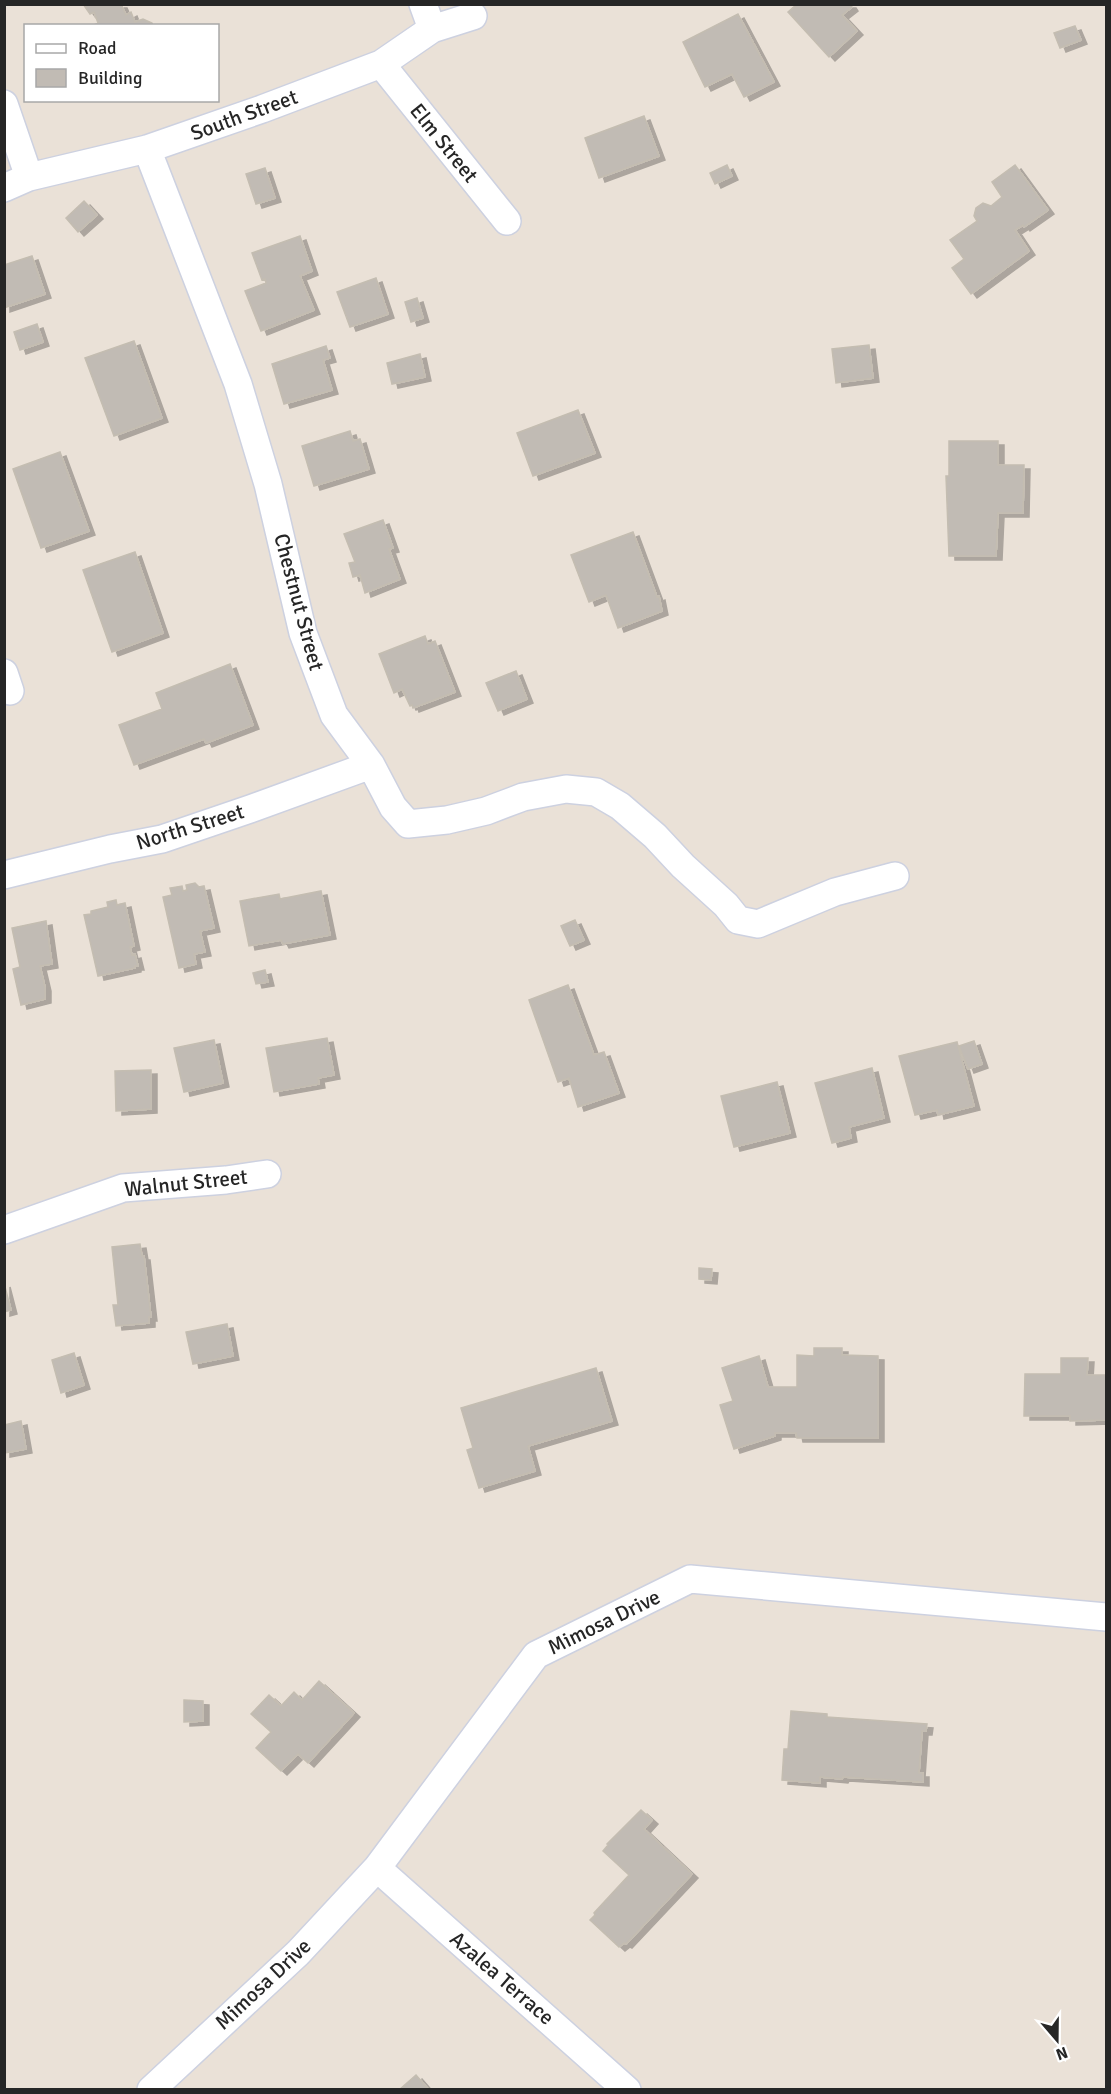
<svg xmlns="http://www.w3.org/2000/svg" width="1111" height="2094" font-family="Signika,sans-serif">
	<style>
		.building { fill: #c1bbb4; stroke: #c4bdb1; stroke-width: 1.5; filter: url(#shadow) }
		.lines { fill: none; stroke-linecap: round; stroke-linejoin: round }
		.minor-casing { stroke: #cdd1e0; stroke-width: 30 }
		.minor { stroke: #fff; stroke-width: 27 }
		.labels { text-anchor: middle; stroke-width: 4.5; stroke-linejoin: round; paint-order: stroke }
		.street-label { font-size: 21px; fill: #262626; stroke: #fff }
	</style>
	<defs>
		<filter id="shadow"><feDropShadow dx="6" dy="4" stdDeviation="0" flood-color="#0004"/></filter>
	</defs>
	<rect width="100%" height="100%" fill="#eae1d7"/>
	<path class="building" d="M83,4H121L126,15L131,12L135,22L143,19L152,23L153,26H92L98,23L94,12L90,14Z
		M797,4H850L852,7L842,15L857,31L829,57L788,12Z
		M738,14L774,82L744,97L732,74L705,87L683,42Z
		M1075,26L1081,40L1060,48L1054,33Z
		M644,116L659,156L599,178L585,138Z
		M727,165L732,176L715,184L710,173Z
		M1015,165L1048,210L1024,227L1023,225L1015,230L1029,251L971,294L952,268L964,259L950,240L977,221L974,216L976,208L983,203L991,206L1002,197L992,182Z
		M265,168L275,198L256,204L246,174Z
		M84,201L97,215L78,232L66,218Z
		M300,236L312,271L300,276L314,310L261,331L245,291L266,283L265,279L262,280L252,253Z
		M32,256L45,294L4,308V265Z
		M376,278L388,314L350,327L337,292Z
		M417,298L423,318L411,322L405,302Z
		M37,324L43,342L20,350L14,332Z
		M134,341L162,418L114,436L85,358Z
		M869,345L873,378L836,383L832,349Z
		M326,346L330,358L323,360L332,390L284,404L272,364Z
		M420,354L425,377L392,384L387,363Z
		M578,410L595,453L533,476L517,433Z
		M350,431L353,441L360,439L369,469L314,486L302,446Z
		M949,441H998V465H1024L1023,513H998L996,556H949L946,476H949Z
		M60,452L89,531L41,548L13,469Z
		M383,520L393,548L389,549L400,579L365,593L360,575L353,577L349,563L355,562L344,534Z
		M633,532L657,597L659,596L662,611L618,628L606,595L589,602L571,555Z
		M135,552L163,633L112,652L83,570Z
		M425,636L428,644L435,641L455,692L413,708L412,705L410,706L402,689L394,693L379,654Z
		M230,664L253,725L206,743L204,739L134,765L119,725L162,709L156,693Z
		M516,671L527,699L498,711L486,683Z
		M195,883L199,887L204,886L214,928L200,931L205,952L194,954L196,964L179,968L163,897L172,895L170,888L182,886L183,891L187,890L186,885Z
		M321,891L330,935L283,944L281,940L249,946L240,901L279,894L280,899Z
		M116,900L117,905L125,903L134,946L130,947L132,955L135,954L138,966H135V968L98,976L84,915L91,914V911L108,907L107,902Z
		M575,920L584,940L570,946L561,926Z
		M46,921L52,964L40,966L45,987V999L21,1005L13,969L20,967L12,928Z
		M265,970L268,982L256,984L253,973Z
		M568,985L594,1055L604,1052L619,1093L578,1107L569,1078L558,1082L529,1000Z
		M327,1038L334,1075L318,1078L319,1084L274,1092L266,1048Z
		M214,1040L223,1083L184,1092L174,1048Z
		M974,1041L982,1064L968,1069L959,1046Z
		M957,1042L974,1106L938,1115L937,1110L915,1115L899,1056Z
		M872,1068L884,1118L849,1127L851,1138L832,1143L815,1083Z
		M151,1070V1109L116,1111L115,1071Z
		M777,1082L790,1133L734,1147L721,1096Z
		M140,1244L142,1256H144L151,1317H149V1323L116,1326L113,1305H118L112,1247Z
		M699,1268L712,1269L711,1280L699,1279Z
		M4,1283L11,1310L4,1312Z
		M227,1324L233,1356L193,1364L186,1332Z
		M814,1348H842V1355L878,1356V1438H797L796,1433H775V1436L734,1449L720,1405L733,1401L722,1368L759,1356L768,1387H797V1355L814,1356Z
		M74,1353L84,1385L61,1393L52,1360Z
		M1061,1358H1088L1087,1375H1106V1420L1070,1421V1416H1024L1025,1374H1061Z
		M596,1368L612,1421L528,1446L535,1471L479,1488L467,1450L473,1448L461,1408Z
		M21,1421L26,1449L4,1453V1425Z
		M319,1681L354,1713L308,1763L298,1754L281,1771L256,1748L271,1732L251,1714L269,1695L281,1706L294,1692L302,1700Z
		M184,1700L203,1701V1721L184,1722Z
		M791,1711L827,1714V1717L927,1724L926,1731H922L919,1773H923V1782L843,1777L842,1779L820,1777V1783L782,1780L784,1749H788Z
		M641,1810L652,1820L644,1829L692,1874L626,1944L624,1943L619,1947L590,1920L595,1915L594,1913L629,1875L603,1851L608,1845L607,1844Z
		M416,2075L429,2090H399Z"/>
	<g class="lines">
		<defs>
			<path id="minor" d="M423,4L432,29
				M381,64L507,221
				M4,104L29,177
				M147,149L238,384L268,484L303,633L334,715L371,765L393,807L408,824L447,820L486,811L523,797L566,789L596,792L620,806L655,836L683,866L726,905L738,920L758,924L835,892L895,876
				M4,188L29,177L147,149L262,109L381,64L432,29L473,16
				M4,673L10,691
				M4,875L110,849L162,839L250,809L371,765
				M4,1230L123,1188L226,1180L267,1174
				M377,1868L627,2090
				M151,2090L298,1953L377,1868L536,1655L690,1579L1106,1617"/>
		</defs>
		<use href="#minor" class="minor-casing"/>
		<use href="#minor" class="minor"/>
	</g>
	<g class="labels">
		<g class="street-label">
			<text transform="translate(244 115) rotate(-20)" y="7">South Street</text>
			<text transform="translate(444 143) rotate(51)" y="7">Elm Street</text>
			<text transform="translate(299 602) rotate(75)" y="7">Chestnut Street</text>
			<text transform="translate(190 827) rotate(-17)" y="7">North Street</text>
			<text transform="translate(186 1183) rotate(-6)" y="7">Walnut Street</text>
			<text transform="translate(604 1622) rotate(-26)" y="7">Mimosa Drive</text>
			<text transform="translate(502 1978) rotate(41)" y="7">Azalea Terrace</text>
			<text transform="translate(263 1984) rotate(-43)" y="7">Mimosa Drive</text>
		</g>
	</g>
	<rect width="1111" height="2094" fill="none" stroke="#262626" stroke-width="12"/>
	<rect x="24" y="24" width="195" height="78" fill="#ffffff" stroke="#a8a8a8" stroke-width="1.5"/>
	<rect x="36" y="44" width="30" height="9" fill="#ffffff" stroke="#a8a8a8" stroke-width="1.5"/>
	<text x="78" y="54" font-size="18" fill="#262626">Road</text>
	<rect x="36" y="69" width="30" height="18" fill="#c1bbb4" stroke="#a8a8a8" stroke-width="1.5"/>
	<text x="78" y="84" font-size="18" fill="#262626">Building</text>
	<g transform="translate(1057 2040) rotate(160)" stroke="#ffffff" stroke-width="4.5" paint-order="stroke">
	<path d="M0-4.5L10 22L0 15L-10 22Z" fill="#262626"/>
	<text y="-9" font-size="16" font-weight="bold" text-anchor="middle" fill="#262626">N</text>
	</g>
</svg>
